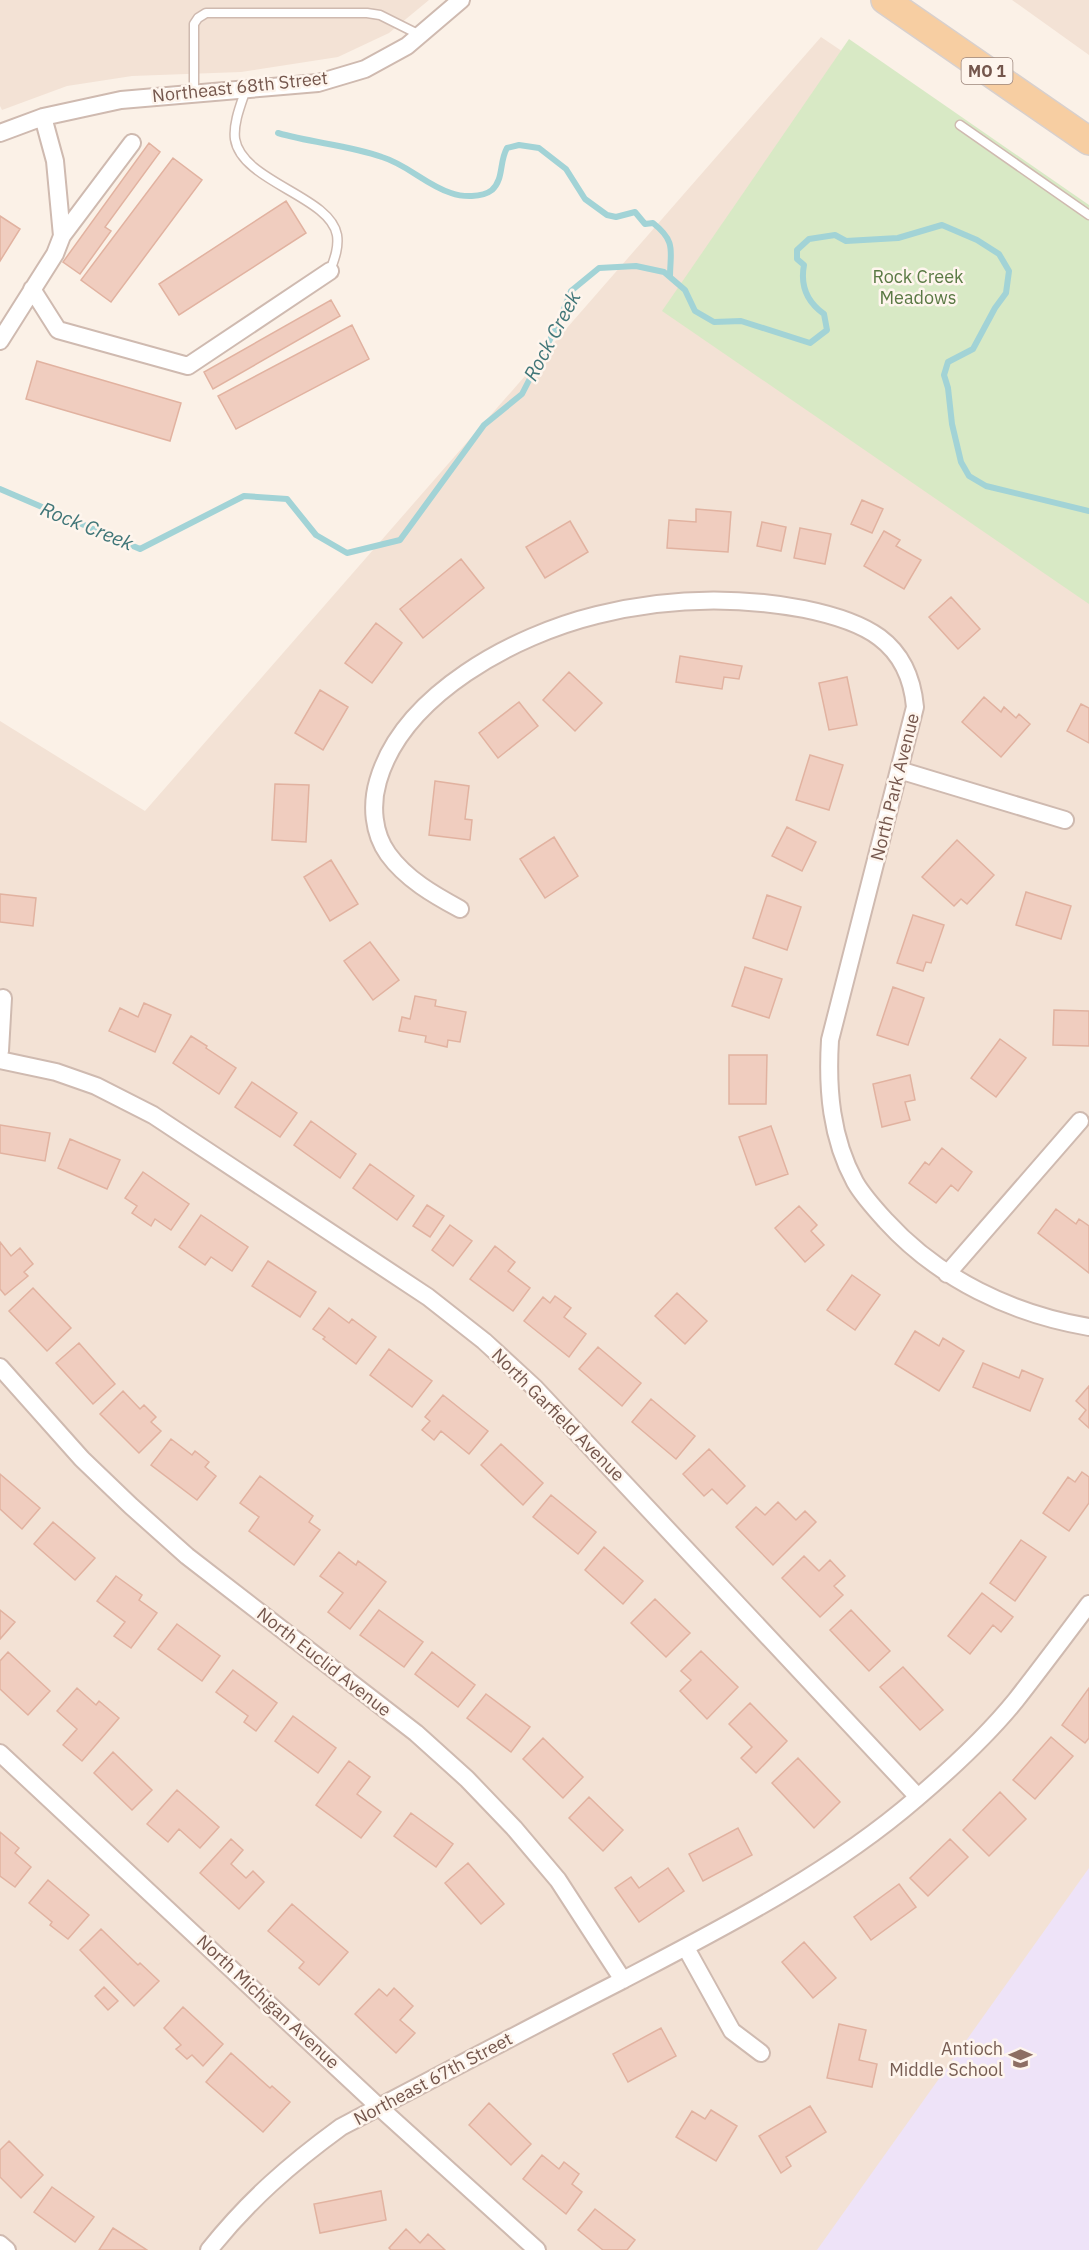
<svg xmlns="http://www.w3.org/2000/svg" width="1089" height="2250" font-family="'IBM Plex Sans',sans-serif">
	<style>
		.residential { fill: #f3e2d5 }
		.education { fill: #eee3f8 }
		.green { fill: #d8e9c5 }
		.lines { fill: none; stroke-linecap: round; stroke-linejoin: round }
		.stream { stroke: #a2d3d6; stroke-width: 6 }
		.building { fill: #f0cdbf; stroke: #e1b2a0; stroke-width: 1.5 }
		.service-casing { stroke: #cfbab0; stroke-width: 11 }
		.minor-casing { stroke: #cfbab0; stroke-width: 20 }
		.primary-casing { stroke: #d8d0cd; stroke-width: 30 }
		.service { stroke: #fff; stroke-width: 8 }
		.minor { stroke: #fff; stroke-width: 16 }
		.primary { stroke: #f7cea2; stroke-width: 27 }
		.labels { text-anchor: middle; stroke-width: 5; stroke-linejoin: round; paint-order: stroke }
		.shield { fill: #fef5ed; stroke: #9d867c; stroke-width: 1.5 }
		.shield-label { font-size: 16px; font-weight: bold; fill: #74564c }
		.street-label { font-size: 18px; fill: #74564c; stroke: #fef5ed }
		.park-label { font-size: 18px; fill: #5a7944; stroke: #fef5ed }
		.education-label { font-size: 18px; fill: #785e54; stroke: #fef5ed; text-anchor: end }
		.water-label { font-size: 20px; font-style: italic; fill: #407678; stroke: #fef5ed }
	</style>
	<rect width="100%" height="100%" fill="#fbf1e7"/>
	<path class="residential" d="M0,0H429L389,33L338,57L241,72L132,76L67,86L2,110L0,106Z
		M1012,0H1089V55Z
		M821,37L1089,218V2250H0V721L145,811Z"/>
	<path class="education" d="M1089,1868V2250H817Z"/>
	<path class="green" d="M849,39L1089,205V604L662,311Z"/>
	<g class="lines">
		<path class="stream" d="M278,133C312,143 348,145 382,157C408,165 426,185 451,193C462,197 482,198 492,190C504,179 499,162 507,148L519,145L539,148L566,169L585,199L607,215L616,217L635,212L645,224L653,223C677,242 670,251 670,277
			M0,489L140,549L244,496L287,499L316,535L347,553L400,540L484,425L522,394L558,324L571,291L599,268L636,266L664,272L685,290L695,311L714,322L741,321L810,343L827,330L824,314C807,302 800,286 804,265L797,259V250L809,239L835,235L846,241L898,238L942,225L977,240L999,254L1009,271L1006,293L995,308L973,349L948,362L944,375L948,388L952,424L961,462L969,476L986,486L1089,511"/>
	</g>
	<path class="building" d="M149,143L160,152L105,227L111,231L80,274L63,262Z
		M173,158L202,180L111,302L81,280Z
		M286,201L306,233L179,315L159,284Z
		M0,216L20,229L0,261Z
		M331,300L340,316L213,389L204,372Z
		M352,325L369,359L236,429L218,396Z
		M37,361L181,403L170,441L26,399Z
		M862,500L883,509L872,533L851,524Z
		M696,509L731,512L728,552L667,548L669,520L696,522Z
		M570,521L588,552L545,578L526,547Z
		M762,522L786,527L781,551L757,546Z
		M800,528L831,534L825,564L794,558Z
		M884,531L900,540L896,546L921,560L904,589L864,566Z
		M461,559L484,588L423,638L400,609Z
		M951,597L980,629L958,649L929,617Z
		M376,623L402,643L372,683L345,663Z
		M680,656L742,666L739,679L724,677L722,689L676,682Z
		M569,672L602,703L575,731L543,700Z
		M847,677L857,725L829,730L819,683Z
		M320,690L348,707L323,750L295,733Z
		M984,697L1001,712L1004,707L1016,718L1019,714L1030,724L1001,757L962,722Z
		M519,702L538,726L498,758L479,733Z
		M1081,704L1089,708V743L1067,731Z
		M810,755L843,765L829,810L796,800Z
		M435,781L469,786L465,819L472,820L470,840L429,835Z
		M275,784L309,785L306,842L272,840Z
		M787,827L816,842L802,871L772,856Z
		M554,837L578,876L545,898L520,859Z
		M957,840L994,875L967,904L961,899L954,906L922,877Z
		M331,860L358,904L330,921L304,877Z
		M1026,892L1071,906L1061,939L1016,925Z
		M0,894L36,898L33,926L0,922Z
		M767,895L801,907L787,950L753,938Z
		M913,915L944,925L931,963L926,962L923,971L897,963Z
		M370,942L399,980L373,1000L344,961Z
		M745,967L782,979L769,1018L732,1006Z
		M893,987L924,998L908,1045L877,1035Z
		M415,996L436,1000L435,1006L466,1012L460,1042L448,1040L447,1047L425,1042L426,1036L399,1031L402,1017L410,1019Z
		M144,1003L171,1015L155,1052L109,1031L120,1008L138,1017Z
		M1054,1010L1089,1011V1046L1053,1045Z
		M191,1036L207,1046L206,1048L236,1068L219,1094L173,1063Z
		M1000,1039L1026,1058L996,1097L971,1078Z
		M729,1055H767L766,1104H729Z
		M910,1075L915,1100L905,1102L910,1120L882,1127L873,1084Z
		M252,1082L297,1113L280,1137L235,1107Z
		M311,1121L356,1154L340,1178L294,1145Z
		M0,1125L50,1133L45,1161L0,1153Z
		M771,1126L788,1174L756,1185L739,1137Z
		M70,1139L120,1160L107,1189L58,1168Z
		M942,1148L972,1172L958,1191L951,1185L936,1203L909,1183L925,1162L929,1165Z
		M370,1164L414,1196L397,1220L353,1188Z
		M143,1172L189,1204L171,1230L155,1219L151,1226L132,1213L137,1206L125,1198Z
		M427,1205L444,1216L430,1237L413,1226Z
		M799,1206L817,1225L811,1231L824,1245L805,1262L775,1228Z
		M1056,1209L1076,1224L1079,1219L1089,1226V1273L1038,1233Z
		M201,1215L248,1247L232,1271L211,1257L205,1265L179,1247Z
		M450,1225L472,1241L453,1266L432,1250Z
		M0,1242L11,1256L20,1248L33,1264L24,1272L28,1276L5,1295L0,1289Z
		M495,1246L515,1262L508,1271L530,1288L513,1311L470,1279Z
		M268,1261L316,1292L300,1317L252,1286Z
		M852,1275L880,1295L855,1330L827,1310Z
		M33,1288L71,1328L47,1351L9,1311Z
		M677,1293L707,1321L685,1344L655,1316Z
		M555,1296L571,1308L564,1317L586,1334L569,1357L524,1321L543,1297L550,1303Z
		M329,1308L349,1323L352,1319L376,1337L356,1364L323,1339L325,1337L313,1329Z
		M915,1331L939,1346L943,1338L964,1351L939,1391L895,1364Z
		M79,1343L115,1384L93,1404L56,1363Z
		M598,1347L641,1383L622,1406L579,1369Z
		M389,1349L432,1381L412,1407L370,1375Z
		M983,1363L1019,1378L1022,1370L1043,1379L1030,1411L973,1387Z
		M1089,1386V1428L1079,1419L1086,1410L1076,1401Z
		M123,1391L140,1409L144,1405L156,1417L151,1422L161,1431L139,1453L100,1414Z
		M443,1395L488,1431L469,1454L441,1431L434,1440L422,1430L430,1421L425,1417Z
		M651,1399L695,1436L676,1459L632,1422Z
		M171,1439L192,1455L195,1451L209,1462L205,1467L216,1476L197,1500L151,1465Z
		M501,1444L543,1483L523,1505L481,1465Z
		M709,1449L745,1486L727,1504L712,1489L704,1496L683,1474Z
		M1082,1472L1089,1477V1503L1069,1531L1043,1513L1068,1477L1075,1482Z
		M0,1474L40,1508L22,1529L0,1509Z
		M260,1476L313,1516L309,1522L320,1530L294,1565L249,1531L259,1517L240,1503Z
		M551,1495L596,1532L578,1554L533,1517Z
		M778,1502L796,1520L805,1511L816,1522L773,1565L736,1527L756,1507L765,1515Z
		M53,1522L95,1558L75,1580L34,1544Z
		M1021,1540L1046,1557L1015,1601L990,1583Z
		M604,1547L643,1581L623,1604L585,1570Z
		M339,1552L356,1565L358,1561L386,1582L350,1629L328,1612L343,1593L320,1576Z
		M804,1556L819,1571L830,1560L845,1576L834,1586L843,1595L820,1617L782,1578Z
		M116,1576L142,1595L139,1600L157,1613L131,1648L114,1636L125,1622L97,1601Z
		M982,1593L1013,1617L1001,1632L993,1625L970,1654L948,1636Z
		M655,1599L690,1633L666,1657L631,1623Z
		M0,1610L15,1622L0,1639Z
		M379,1610L423,1642L404,1667L360,1635Z
		M851,1610L890,1651L869,1671L830,1630Z
		M177,1624L220,1656L202,1681L158,1649Z
		M701,1651L738,1687L707,1719L680,1691L691,1680L681,1671Z
		M8,1652L50,1691L28,1715L0,1689V1661Z
		M432,1652L475,1685L458,1707L415,1674Z
		M903,1667L943,1710L920,1730L880,1687Z
		M233,1670L277,1703L256,1731L244,1722L248,1716L216,1692Z
		M77,1688L96,1705L99,1701L119,1718L82,1761L63,1745L77,1729L57,1711Z
		M1089,1688V1738L1085,1743L1062,1725Z
		M486,1694L530,1727L511,1752L467,1718Z
		M750,1703L787,1741L756,1773L741,1758L752,1747L729,1724Z
		M293,1716L336,1748L318,1773L275,1741Z
		M1051,1737L1073,1756L1035,1799L1013,1780Z
		M543,1738L583,1777L563,1798L523,1759Z
		M113,1752L152,1790L132,1810L94,1773Z
		M798,1758L840,1802L814,1828L772,1783Z
		M349,1761L370,1777L357,1794L381,1812L361,1838L316,1805Z
		M177,1790L219,1827L200,1848L179,1829L168,1842L147,1824Z
		M1000,1792L1026,1819L989,1856L963,1830Z
		M589,1797L623,1830L603,1851L569,1818Z
		M411,1813L453,1844L436,1867L394,1836Z
		M738,1828L752,1855L703,1881L689,1854Z
		M0,1832L19,1848L15,1853L31,1867L15,1887L0,1876Z
		M231,1839L243,1850L231,1864L246,1878L253,1871L264,1882L239,1909L200,1873Z
		M950,1839L968,1857L928,1896L910,1878Z
		M468,1863L504,1904L481,1924L445,1883Z
		M668,1868L684,1891L639,1922L615,1888L631,1877L639,1888Z
		M48,1880L89,1915L68,1939L50,1925L52,1922L29,1903Z
		M899,1884L916,1907L871,1940L854,1917Z
		M292,1904L348,1952L319,1985L299,1968L304,1962L268,1931Z
		M101,1929L138,1965L140,1963L159,1981L134,2006L80,1950Z
		M804,1942L836,1978L813,1998L782,1962Z
		M104,1987L118,2001L108,2010L95,1996Z
		M394,1988L413,2006L400,2020L415,2033L396,2053L355,2014L379,1989L387,1996Z
		M183,2007L223,2044L203,2066L192,2055L187,2059L176,2049L181,2045L164,2028Z
		M839,2024L866,2030L859,2060L877,2064L872,2087L827,2078Z
		M661,2028L676,2056L628,2082L613,2054Z
		M231,2053L270,2088L272,2086L290,2102L263,2132L206,2082Z
		M489,2103L531,2144L511,2165L469,2125Z
		M810,2106L826,2132L786,2157L791,2166L781,2173L759,2136Z
		M711,2110L737,2126L716,2161L676,2137L692,2111L705,2119Z
		M9,2141L43,2175L21,2198L0,2177V2150Z
		M542,2155L559,2169L564,2162L579,2174L572,2184L582,2192L566,2214L523,2179Z
		M52,2187L94,2217L75,2242L34,2212Z
		M381,2191L386,2220L320,2233L314,2204Z
		M595,2209L635,2240L627,2250H603L578,2230Z
		M113,2228L147,2250H99Z
		M406,2229L420,2243L428,2234L445,2250H391L389,2248Z"/>
	<g class="lines">
		<defs>
			<path id="service" d="M246,89C241,104 233,123 235,139C242,182 330,196 337,235C339,248 334,260 330,271
				M194,93V24L198,18L206,13H367L380,15L420,35
				M960,125L1089,215"/>
			<path id="minor" d="M0,133L43,117L121,100L318,83L365,69L407,46L461,0
				M62,236L132,143
				M32,289L58,330L188,366L330,271
				M0,341L55,254L62,236L55,161L43,117
				M899,770L1065,820
				M460,909C434,895 406,879 388,854C373,833 371,805 378,781C403,694 515,635 597,615C665,598 735,596 804,609C863,621 909,640 915,707L830,1040C827,1089 831,1138 855,1182C863,1196 875,1209 886,1221C939,1279 1012,1314 1089,1327
				M0,1051L3,998
				M0,1060L56,1072L96,1086L153,1115L428,1297L484,1341L535,1388L918,1797
				M947,1274L1080,1121
				M0,1367L82,1459L131,1506L187,1556L416,1733L467,1779L514,1828L558,1880L623,1980
				M0,1753L379,2107L537,2250
				M686,1948L732,2031L761,2053
				M0,2244L7,2250
				M209,2250C249,2200 289,2165 341,2127C434,2078 527,2029 621,1981C724,1927 829,1874 917,1798C952,1768 987,1736 1016,1700C1041,1668 1065,1636 1089,1604"/>
			<path id="primary" d="M885,0L1089,141"/>
		</defs>
		<use href="#service" class="service-casing"/>
		<use href="#minor" class="minor-casing"/>
		<use href="#primary" class="primary-casing"/>
		<use href="#service" class="service"/>
		<use href="#minor" class="minor"/>
		<use href="#primary" class="primary"/>
	</g>
	<defs>
		<symbol id="school-bare" viewBox="-9 -9 18 18"><path d="M0-5L7-2L0 1L-7-2ZM-4 1L0 2.5L4 1V4Q0 6-4 4Z" fill="#8d6e63" stroke="#fef5ed" stroke-width="2.5" paint-order="stroke"/></symbol>
	</defs>
	<g fill-rule="evenodd">
		<use href="#school-bare" x="1004" y="2042" width="33" height="33"/>
	</g>
	<g class="labels">
		<rect class="shield" x="961.5" y="58" width="51" height="26" rx="4.5"/>
		<g class="shield-label">
			<text x="987" y="77">MO 1</text>
		</g>
		<g class="street-label">
			<text transform="translate(240 87) rotate(-6)" y="6">Northeast 68th Street</text>
			<text transform="translate(895 787) rotate(-76)" y="6">North Park Avenue</text>
			<text transform="translate(558 1415) rotate(45)" y="6">North Garfield Avenue</text>
			<text transform="translate(324 1662) rotate(38)" y="6">North Euclid Avenue</text>
			<text transform="translate(268 2002) rotate(43)" y="6">North Michigan Avenue</text>
			<text transform="translate(433 2079) rotate(-28)" y="6">Northeast 67th Street</text>
		</g>
		<g class="park-label">
			<text x="918" y="283">Rock Creek<tspan x="918" dy="21">Meadows</tspan></text>
		</g>
		<g class="education-label">
			<text x="1003" y="2055">Antioch<tspan x="1003" dy="21">Middle School</tspan></text>
		</g>
		<g class="water-label">
			<text transform="translate(552 336) rotate(-62)" y="7">Rock Creek</text>
			<text transform="translate(87 526) rotate(22)" y="7">Rock Creek</text>
		</g>
	</g>
</svg>
